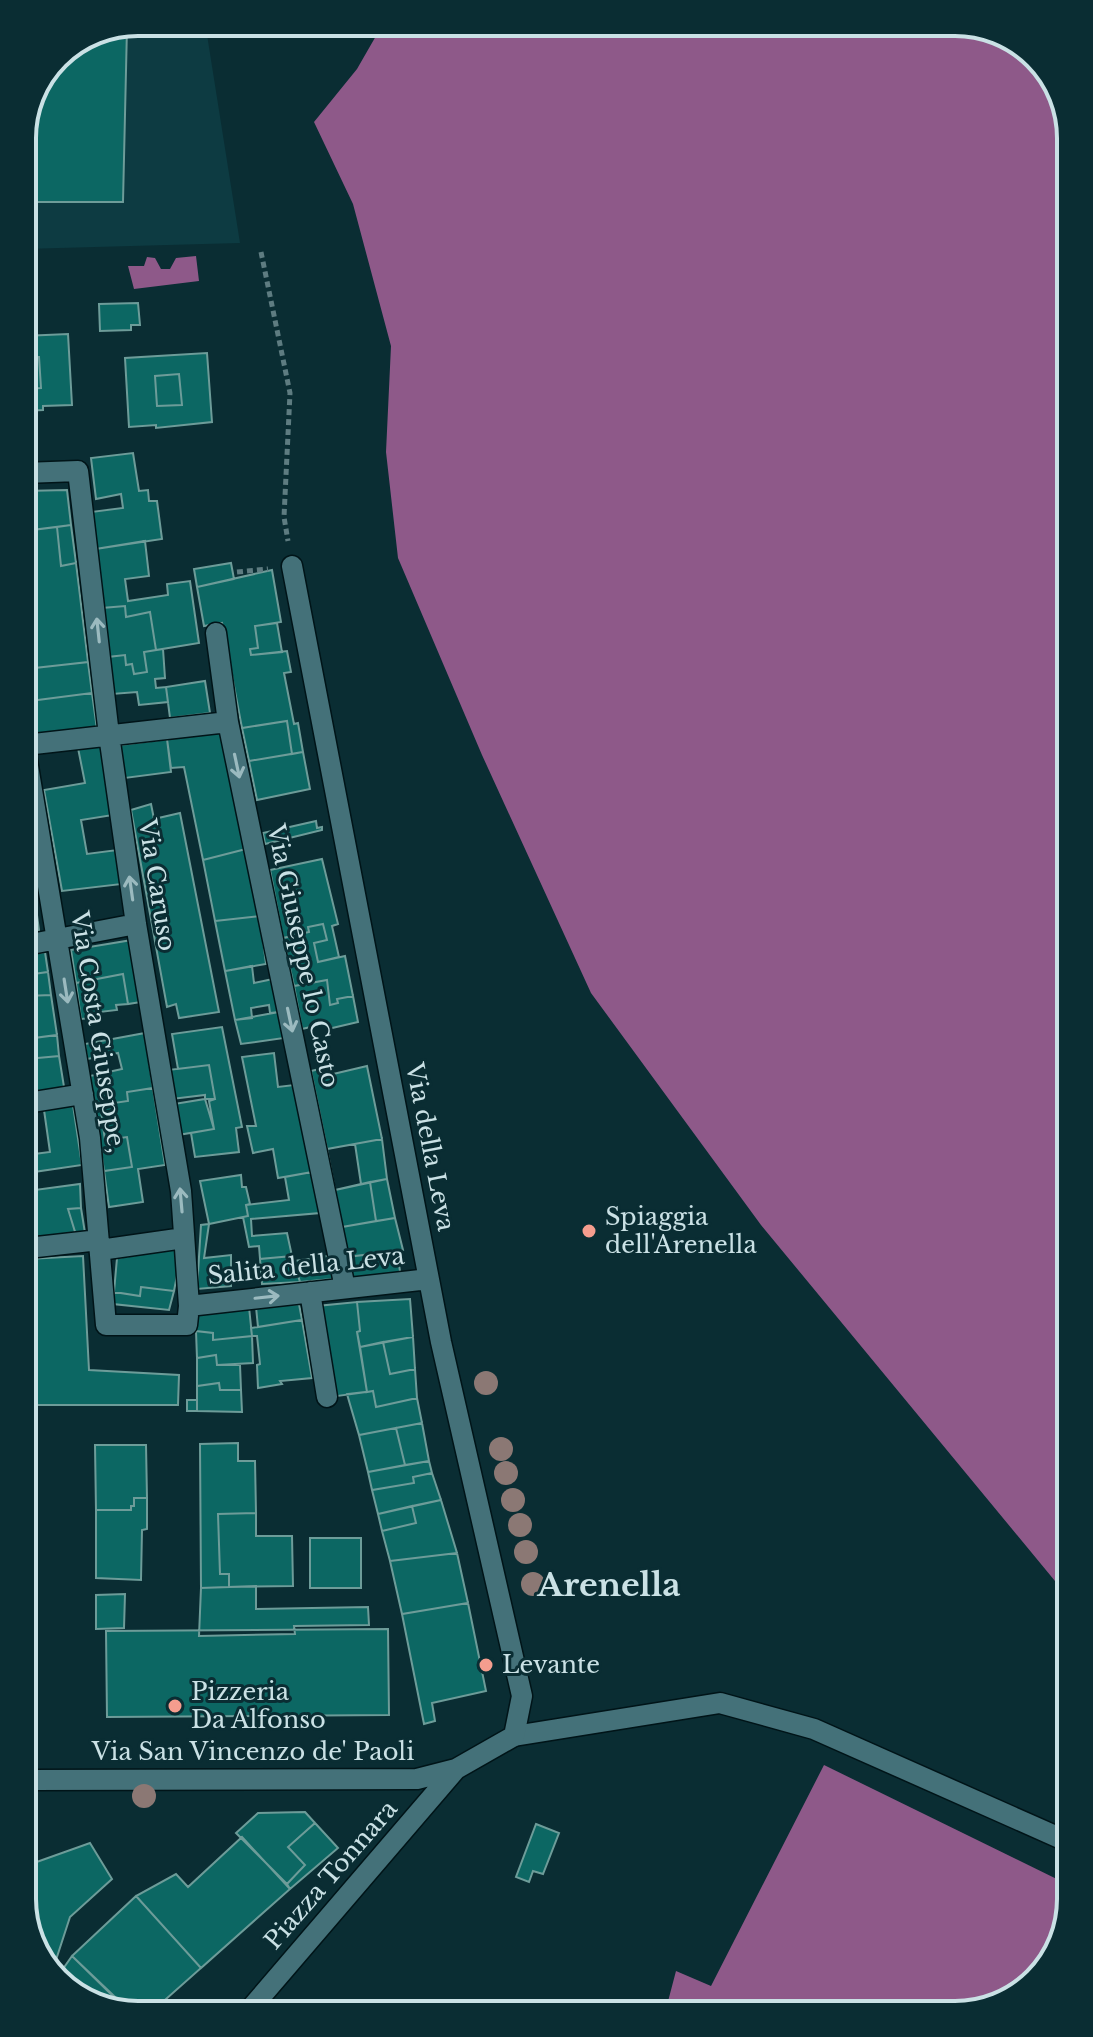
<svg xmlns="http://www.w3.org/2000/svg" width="1093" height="2037" font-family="'Libre Baskerville',serif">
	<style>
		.built { fill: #0d3b42 }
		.water { fill: #8e5989 }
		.building { fill: #0c6763; stroke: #6d9c99; stroke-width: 2; fill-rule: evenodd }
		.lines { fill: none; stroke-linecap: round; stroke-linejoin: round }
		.service-casing { stroke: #001418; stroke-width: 23 }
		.minor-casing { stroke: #001418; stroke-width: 23 }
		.path { stroke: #5e7c81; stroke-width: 5; stroke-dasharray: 6 4; stroke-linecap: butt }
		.service { stroke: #447179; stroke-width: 20 }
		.minor { stroke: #447179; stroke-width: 20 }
		.tree { fill: #8b7874 }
		.oneway { stroke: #9bbabf }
		.poi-dot { fill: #f59d8e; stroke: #0a2d33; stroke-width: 3 }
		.labels { text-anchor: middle; stroke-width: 6; stroke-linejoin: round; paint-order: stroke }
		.street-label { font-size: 24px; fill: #cae1e5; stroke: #0a2d33 }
		.poi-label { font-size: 24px; fill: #cae1e5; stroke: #0a2d33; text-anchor: start }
		.district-label { font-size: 32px; font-weight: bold; fill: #cae1e5; stroke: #0a2d33 }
		.rim { fill: none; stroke: #cae1e5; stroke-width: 4 }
	</style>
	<rect width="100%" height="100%" fill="#0a2d33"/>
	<path class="built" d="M138,22H205L240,243L23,249L22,131L56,56Z"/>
	<path class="water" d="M384,22H963L1025,46L1062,93L1069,1598L761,1225L591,993L482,755L398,558L386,452L391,346L353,204L314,122L357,69Z
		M196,256L199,281L134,289L128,266H144L147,257L155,258L161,269H170L176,258Z
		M824,1765L1071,1886V1899L1052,1963L1000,2006L666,2009L676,1971L711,1986Z"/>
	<path class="building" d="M127,27L123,202H23L22,131L56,56Z
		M138,303L140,325H131V330L100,331L99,304Z
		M68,334L72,405L43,406V410L24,411L23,389L41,388L39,357H23V336Z
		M207,353L212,422L156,428V425L129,427L125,358ZM179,374L182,405L157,406L155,376Z
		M23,357H39L41,388L23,389Z
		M179,374L182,405L157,406L155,376Z
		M133,453L139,491L148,490L149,501H157L162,539L95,549L91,512L123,508L121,494L96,499L91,458Z
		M67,490L71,525L24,531V491Z
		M71,525L76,563L61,566L57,527Z
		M57,527L61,566L76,563L88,662L26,669L24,531Z
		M145,541L149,576L125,579L128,601L168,595L167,584L190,581L199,643L156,650L150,612L126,617L125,606L102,608L95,549Z
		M231,563L234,579L197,587L194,569Z
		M272,570L281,622L255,626L258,648L250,649L251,655L287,651L291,672L284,673L294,724L298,723L303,752L292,754L287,721L242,728L222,623L204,626L197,587Z
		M125,606L126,617L150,612L156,650L144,652L147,672L134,674L132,664L126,665L125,655L108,657L102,608Z
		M277,623L282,652L251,655L250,649L258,648L255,626Z
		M163,649L165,678L155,679L156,688L166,687L168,702L139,705L137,692L112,694L108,657L125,655L126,665L132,664L134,674L147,672L144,652Z
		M88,662L92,693L30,701L26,669Z
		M205,681L210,713L170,718L166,687Z
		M92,693L97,729L35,737L30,701Z
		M287,721L292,754L249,761L242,728Z
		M222,731L246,849L203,860L184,767L171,768L167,739Z
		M167,739L171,772L125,778L120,745Z
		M102,745L113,815L81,820L87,854L117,850L122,884L62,891L44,790L85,783L78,748Z
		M303,752L310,789L257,800L249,761Z
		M151,804L154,819L180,813L219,1012L179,1018L176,1004L167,1007L131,810Z
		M316,821L317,828L322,827V830L265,844L263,833Z
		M26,848H28L35,900L26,901Z
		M246,849L260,916L215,921L203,860Z
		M322,859L338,924L332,926L339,957L318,962L314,943L327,940L323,924L308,927L309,932L283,938L270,870Z
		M35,900L40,938L26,940V901Z
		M260,916L266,964L225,971L215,921Z
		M323,924L327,940L314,943L318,962L345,956L353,996L337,999L338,1003L330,1005L327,980L294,986L283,938L309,932L308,927Z
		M132,940L141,1002L128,1004L123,974L76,983L71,950Z
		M45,952L48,972L26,975V955Z
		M252,966L254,983L273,979L279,1012L270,1013L269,1005L251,1008L252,1018L235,1020L225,971Z
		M48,972L51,995L26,996V975Z
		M123,974L128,1004L116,1005L117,1010L99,1012L100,1017L81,1019L76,983Z
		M327,980L330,1005L338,1003L337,999L353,996L358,1022L328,1029L327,1023L302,1029L294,986Z
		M51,995L57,1035L27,1039L26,996Z
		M279,1012L284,1038L241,1044L235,1020Z
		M222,1027L242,1127L236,1128L239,1152L195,1157L191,1133L214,1129L209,1101L215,1099L209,1065L178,1069L172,1034Z
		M145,1033L153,1088L127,1092L128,1101L100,1105L105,1140L127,1137L132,1167L104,1171L90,1076L122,1069L118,1053L87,1059L85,1044Z
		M57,1035L59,1056L27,1059V1039Z
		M274,1053L278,1087L294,1085L312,1172L278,1178L273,1149L253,1153L247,1126H256L242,1057Z
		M59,1056L65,1093L27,1098V1059Z
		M209,1065L215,1099H205V1095L172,1099L168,1070Z
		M367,1066L382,1139L327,1149L311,1071L328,1067L329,1075Z
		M153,1088L165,1165L138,1169L143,1202L109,1207L104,1171L132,1167L127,1137L105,1140L100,1105L128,1101L127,1092Z
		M205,1099L214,1129L178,1135L174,1104Z
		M73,1105L82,1165L27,1173V1155L50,1152L44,1110Z
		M382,1139L387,1179L335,1190L327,1149Z
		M355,1144L361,1184L335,1190L327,1149Z
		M312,1172L320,1213L251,1219L252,1236L287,1233L292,1256L260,1259L259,1246L249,1247L243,1217L248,1216L246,1205L289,1200L285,1177Z
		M241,1175L242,1187H246L250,1204L246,1205L248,1216L209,1224L200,1181Z
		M387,1179L395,1218L376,1221L370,1182Z
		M370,1182L376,1221L342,1227L335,1190Z
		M80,1184L81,1208L68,1209L76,1235L28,1241L27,1191Z
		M81,1208L85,1233L76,1235L68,1209Z
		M395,1218L403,1250L347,1257L342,1227Z
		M209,1224L204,1258L231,1255V1286L197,1289L201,1225Z
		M178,1248L180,1260L174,1291L141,1287L140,1296L114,1292L117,1258Z
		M397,1251L401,1278L352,1283L347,1257Z
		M83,1256L89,1370L179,1375L178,1405H28V1259Z
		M292,1256L300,1282L262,1284L260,1259Z
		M328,1256L333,1279L300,1282L294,1261Z
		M141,1287L174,1291L169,1310L113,1304L114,1292L140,1296Z
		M410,1299L413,1337L360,1347L357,1332L360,1331L357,1302Z
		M357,1302L360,1331L357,1332L367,1392L330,1397L317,1306Z
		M299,1304L302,1320L258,1327L256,1307Z
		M249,1307L252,1336L213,1340V1333L196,1331V1311Z
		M302,1320L312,1378L280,1381L282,1384L258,1388L257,1365L260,1364L257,1336H252L251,1328Z
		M196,1331L213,1333V1340L252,1336L253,1363L217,1365L216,1355L197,1358Z
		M413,1337L415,1369L390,1374L383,1342Z
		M383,1342L390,1374L415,1369L417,1398L376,1407L373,1391L367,1392L360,1347Z
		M216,1355L217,1365H240L241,1390H220L219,1383L197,1386V1358Z
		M219,1383L220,1390H241L242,1412L197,1411V1386Z
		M373,1391L376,1407L417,1398L422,1423L359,1435L347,1394Z
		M187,1400H197V1411H187Z
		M422,1423L429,1461L405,1465L396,1428Z
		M396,1428L405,1465L368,1472L359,1435Z
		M238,1443V1461H255L256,1513L218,1514L220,1574H229V1587L201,1588L200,1444Z
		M95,1445H146L147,1498H134V1506H131V1510H96Z
		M429,1461L432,1473L413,1477L414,1483L372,1490L368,1472Z
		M432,1473L441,1500L378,1514L372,1490L414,1483L413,1477Z
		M134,1498H147V1529L142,1530L141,1580L96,1578V1510H131V1506H134Z
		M441,1500L457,1553L390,1561L382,1531L416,1523L412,1506Z
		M412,1506L416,1523L382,1531L378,1514Z
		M256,1513V1536H292L293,1586L229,1587V1574H220L218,1514Z
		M310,1538H361V1588H310Z
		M457,1553L468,1603L402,1614L390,1561Z
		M256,1586V1609L368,1607L369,1625L294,1626L295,1634L199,1636L201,1588Z
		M125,1594L124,1628L96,1629V1595Z
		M468,1603L486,1691L432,1703L435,1721L424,1724L402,1614Z
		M388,1629L389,1715L107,1717L106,1631Z
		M305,1812L315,1823L288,1847L305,1865L287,1884L236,1833L258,1813Z
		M315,1823L338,1848L290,1889L287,1884L305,1865L288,1847Z
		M536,1824L559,1833L543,1874L533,1871L529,1882L516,1877Z
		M242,1837L290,1889L201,1968L136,1896L176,1874L188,1887Z
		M90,1843L112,1879L70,1917L54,1966H50L31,1944V1864Z
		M136,1896L201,1968L148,2015H134L72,1956Z
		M72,1956L120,2003L116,2010L73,1995L58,1976Z"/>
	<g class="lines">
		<defs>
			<path id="service" d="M514,1736L720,1703L814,1729L1071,1843"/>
			<path id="minor" d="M24,473L78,471L109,735L136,924L181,1191L189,1306L187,1325H106L90,1138L25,748
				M216,633L228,722L345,1288
				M25,745L228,722
				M26,945L136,924
				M27,1103L83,1094
				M28,1248L99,1240
				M100,1250L184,1238
				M310,1292L327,1397
				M189,1306L429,1279
				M30,1780L417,1779L456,1769L514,1736L522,1696L441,1342L292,566
				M246,2014L456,1769"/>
		</defs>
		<use href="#service" class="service-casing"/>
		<use href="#minor" class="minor-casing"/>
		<path class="path" d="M261,252L290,393L284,517L288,541
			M237,572L268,569"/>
		<use href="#service" class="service"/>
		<use href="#minor" class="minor"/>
	</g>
	<g class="tree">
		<circle cx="486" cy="1383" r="12"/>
		<circle cx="501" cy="1449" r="12"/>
		<circle cx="506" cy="1473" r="12"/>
		<circle cx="513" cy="1500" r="12"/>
		<circle cx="520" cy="1525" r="12"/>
		<circle cx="526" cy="1552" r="12"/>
		<circle cx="533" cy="1584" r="12"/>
		<circle cx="144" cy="1796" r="12"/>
	</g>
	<defs><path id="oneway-shaft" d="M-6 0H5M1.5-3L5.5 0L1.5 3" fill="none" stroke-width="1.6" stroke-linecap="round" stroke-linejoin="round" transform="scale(2)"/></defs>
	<g class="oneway">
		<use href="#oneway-shaft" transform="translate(98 630) rotate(-96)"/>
		<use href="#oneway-shaft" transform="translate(237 766) rotate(78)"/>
		<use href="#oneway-shaft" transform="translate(131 888) rotate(-98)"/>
		<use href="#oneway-shaft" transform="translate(66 991) rotate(81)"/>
		<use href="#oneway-shaft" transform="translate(290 1020) rotate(78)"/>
		<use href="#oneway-shaft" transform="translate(181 1200) rotate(-95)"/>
		<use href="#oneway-shaft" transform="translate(267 1297) rotate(-6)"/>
	</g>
	<g class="poi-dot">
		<circle cx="589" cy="1231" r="8"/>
		<circle cx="486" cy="1665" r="8"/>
		<circle cx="175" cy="1706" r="8"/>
	</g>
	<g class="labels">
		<g class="street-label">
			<text transform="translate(157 885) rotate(81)" y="8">Via Caruso</text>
			<text transform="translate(303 956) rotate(78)" y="8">Via Giuseppe lo Casto</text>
			<text transform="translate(98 1032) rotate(81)" y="8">Via Costa Giuseppe,</text>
			<text transform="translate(430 1147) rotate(79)" y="8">Via della Leva</text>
			<text transform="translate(306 1266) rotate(-6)" y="8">Salita della Leva</text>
			<text x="253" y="1760">Via San Vincenzo de' Paoli</text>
			<text transform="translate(331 1875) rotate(-49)" y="8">Piazza Tonnara</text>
		</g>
		<g class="poi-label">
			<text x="605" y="1225">Spiaggia<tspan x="605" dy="28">dell'Arenella</tspan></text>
			<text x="502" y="1673">Levante</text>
			<text x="191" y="1700">Pizzeria<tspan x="191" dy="28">Da Alfonso</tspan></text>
		</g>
		<g class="district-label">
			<text x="609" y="1596">Arenella</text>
		</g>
	</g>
	<path d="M0 0H1093V2037H0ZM138 36H955A102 102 0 0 1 1057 138V1899A102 102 0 0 1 955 2001H138A102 102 0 0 1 36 1899V138A102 102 0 0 1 138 36Z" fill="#0a2d33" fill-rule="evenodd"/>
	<path class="rim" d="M138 36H955A102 102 0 0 1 1057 138V1899A102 102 0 0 1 955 2001H138A102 102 0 0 1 36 1899V138A102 102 0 0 1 138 36Z"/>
</svg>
